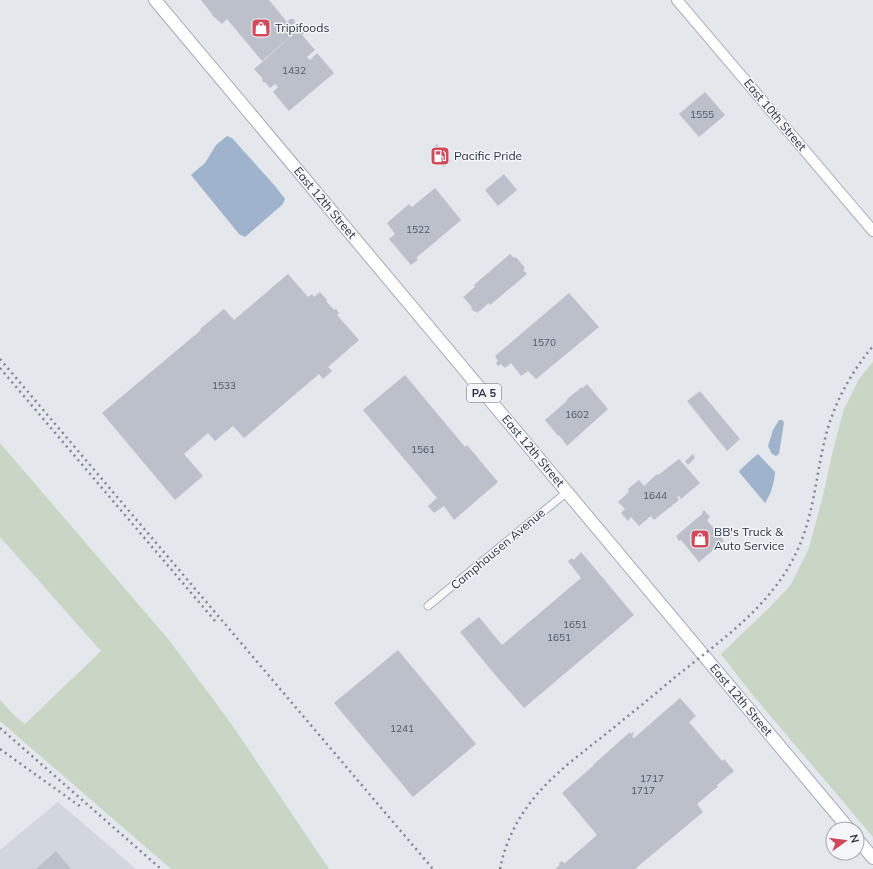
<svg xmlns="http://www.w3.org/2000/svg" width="873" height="869" font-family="Mulish,sans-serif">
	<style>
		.built { fill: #d2d6de }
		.green { fill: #c9d6c5 }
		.water { fill: #9fb4cc }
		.building { fill: #bbc0ca }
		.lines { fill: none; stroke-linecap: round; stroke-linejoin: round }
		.street-casing { stroke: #a9aeb7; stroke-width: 9 }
		.secondary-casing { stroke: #a9aeb7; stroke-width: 12 }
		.primary-casing { stroke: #a3abb8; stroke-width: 14 }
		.street { stroke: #f7f8fa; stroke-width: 7 }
		.secondary { stroke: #fff; stroke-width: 10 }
		.primary { stroke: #fff; stroke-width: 12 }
		.rail { stroke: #7d8696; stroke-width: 2.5; stroke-dasharray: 2 4; stroke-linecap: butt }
		.labels { text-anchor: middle; stroke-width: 3; stroke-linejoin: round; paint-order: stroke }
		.number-label { font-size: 10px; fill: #4f5766 }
		.shield { fill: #f4f6f9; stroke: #676e7b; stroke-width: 1 }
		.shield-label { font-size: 11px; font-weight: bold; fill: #2b3445 }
		.poi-label { font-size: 12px; fill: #2b3445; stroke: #f4f6f9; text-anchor: start }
		.street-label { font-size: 12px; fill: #2b3445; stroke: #f4f6f9 }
	</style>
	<rect width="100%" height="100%" fill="#e4e7ec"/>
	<path class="built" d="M58,802L136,869H0V850Z"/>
	<path class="green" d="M873,362V837L751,693L721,654L768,609L790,586L809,548L824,492L832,454L844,409L859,379Z
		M0,443L169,640L230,722L329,869H171L0,721V700L14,715L25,724L101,651L0,537Z"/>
	<path class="water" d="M227,136L232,138L275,186L285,199L283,204L245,237L239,234L191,175L205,163L216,145Z
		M779,420H782L784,422L779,454L776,456L772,454L768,446L773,430Z
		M758,454L775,472C774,484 771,494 765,503L739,472L740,470L753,458Z"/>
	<path class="building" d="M201,0H269L287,22L290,19H294L295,23L291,26L296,32L262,61L227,19L222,24L211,14H212Z
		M303,26L307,31L302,35L315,50L307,57L310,60L317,53L334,73L289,111L273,92L278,87L275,84L270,88L265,82L264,83L262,80L263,79L254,69Z
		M705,92L725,115L699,137L679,114Z
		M437,144L451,161L443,167L430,150Z
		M504,174L517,190L498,206L485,190Z
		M435,188L461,220L416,258L418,260L411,265L389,239L395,234L387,223L409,204L412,207Z
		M510,254L514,258L516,257L525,268L523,270L527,274L490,305L489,303L477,313L475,311L474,312L471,308L472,307L463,297L475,287L474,285Z
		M288,274L308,297L312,294L314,297L320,292L327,300L326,301L334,310L336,309L339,313L337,315L359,340L328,367L332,371L323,379L319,374L244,438L233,426L215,441L208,433L184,454L203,476L175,500L102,413L201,330L200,329L224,309L234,320Z
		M569,293L599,327L536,379L528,371L521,376L511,363L505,368L501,364L498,366L496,363L498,361L495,356Z
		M405,375L465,447L467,445L498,482L454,520L444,506L434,513L428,506L437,498L363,410Z
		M587,384L608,409L567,446L559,435L558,436L545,420L567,401L566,400L582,387L583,388Z
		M700,391L740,439L727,451L687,401Z
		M693,454L695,458L688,465L685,461Z
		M679,459L700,483L681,499L679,496L677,497L679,500L654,520L651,516L639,526L631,517L628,521L621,513L625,509L618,502L629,492L628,489L639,480L644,486L657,474L658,475Z
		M704,510L710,517L707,520L724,541L699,562L681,540L679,541L676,536L702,514L703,513L702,512Z
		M581,552L634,615L524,708L491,670L460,632L479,617L502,645L581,578L568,561L572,558L574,560Z
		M398,650L476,744L413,797L334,703Z
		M680,698L696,716L689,722L722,761L724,759L734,771L717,785L718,787L717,788H716L697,804L703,812L635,869H555L560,865L558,864L562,861L564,863H565L597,835L562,793L593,766V765L630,732L631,734L633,732L634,734L632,736L634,738Z
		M56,851L71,869H35L37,868Z"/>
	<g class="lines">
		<defs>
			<path id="street" d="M428,606L567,492"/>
			<path id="secondary" d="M677,0L873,231"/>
			<path id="primary" d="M155,0L849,829
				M857,839L873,858"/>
		</defs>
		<use href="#street" class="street-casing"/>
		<use href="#secondary" class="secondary-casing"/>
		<use href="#primary" class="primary-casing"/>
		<use href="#street" class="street"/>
		<use href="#secondary" class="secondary"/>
		<use href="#primary" class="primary"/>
		<path class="rail" d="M0,359L433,869
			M0,368L215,621
			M0,728L161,869
			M0,749L81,807
			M500,869C502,860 504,851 508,842C521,808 545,783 573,760C607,733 641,706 674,678C720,641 772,606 797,551C815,513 816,471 827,431C836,400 852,371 873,346"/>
	</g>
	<defs>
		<symbol id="shop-square" viewBox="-11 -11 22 22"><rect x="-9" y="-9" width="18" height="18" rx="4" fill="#d1495b" stroke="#f4f6f9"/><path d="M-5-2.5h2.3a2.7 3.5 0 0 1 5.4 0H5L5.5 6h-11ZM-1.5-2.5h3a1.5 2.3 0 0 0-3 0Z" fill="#fff"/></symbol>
		<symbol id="fuel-square" viewBox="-11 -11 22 22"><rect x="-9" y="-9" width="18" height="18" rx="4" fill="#d1495b" stroke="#f4f6f9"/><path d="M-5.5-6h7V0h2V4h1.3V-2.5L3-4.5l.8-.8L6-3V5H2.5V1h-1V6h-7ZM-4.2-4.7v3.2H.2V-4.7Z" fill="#fff"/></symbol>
	</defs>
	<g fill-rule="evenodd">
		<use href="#shop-square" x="250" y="17" width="22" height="22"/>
		<use href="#fuel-square" x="429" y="145" width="22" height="22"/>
		<use href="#shop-square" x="689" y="528" width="22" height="22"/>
	</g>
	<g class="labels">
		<g class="number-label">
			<text x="294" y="74">1432</text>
			<text x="702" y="118">1555</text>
			<text x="418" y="233">1522</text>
			<text x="544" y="346">1570</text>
			<text x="224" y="389">1533</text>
			<text x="577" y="418">1602</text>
			<text x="423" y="453">1561</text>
			<text x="655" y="499">1644</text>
			<text x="575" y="628">1651</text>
			<text x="559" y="641">1651</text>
			<text x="402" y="732">1241</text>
			<text x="652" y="782">1717</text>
			<text x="643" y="794">1717</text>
		</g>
		<rect class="shield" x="467" y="384" width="34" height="18" rx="3"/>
		<g class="shield-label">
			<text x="484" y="397">PA 5</text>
		</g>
		<g class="poi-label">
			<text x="275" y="32">Tripifoods</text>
			<text x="454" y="160">Pacific Pride</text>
			<text x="714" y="536">BB's Truck &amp;<tspan x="714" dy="14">Auto Service</tspan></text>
		</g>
		<g class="street-label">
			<text transform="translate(775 115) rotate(50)" y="4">East 10th Street</text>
			<text transform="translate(325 203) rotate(50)" y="4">East 12th Street</text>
			<text transform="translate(533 451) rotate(50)" y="4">East 12th Street</text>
			<text transform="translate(498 549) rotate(-40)" y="4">Camphausen Avenue</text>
			<text transform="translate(741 700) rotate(50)" y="4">East 12th Street</text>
		</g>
	</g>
	<g transform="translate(845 841) rotate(76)"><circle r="19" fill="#f4f6f9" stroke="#a4a8b1"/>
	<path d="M0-3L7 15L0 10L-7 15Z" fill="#d1495b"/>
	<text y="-6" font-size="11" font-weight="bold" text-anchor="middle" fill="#2b3445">N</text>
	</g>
</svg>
